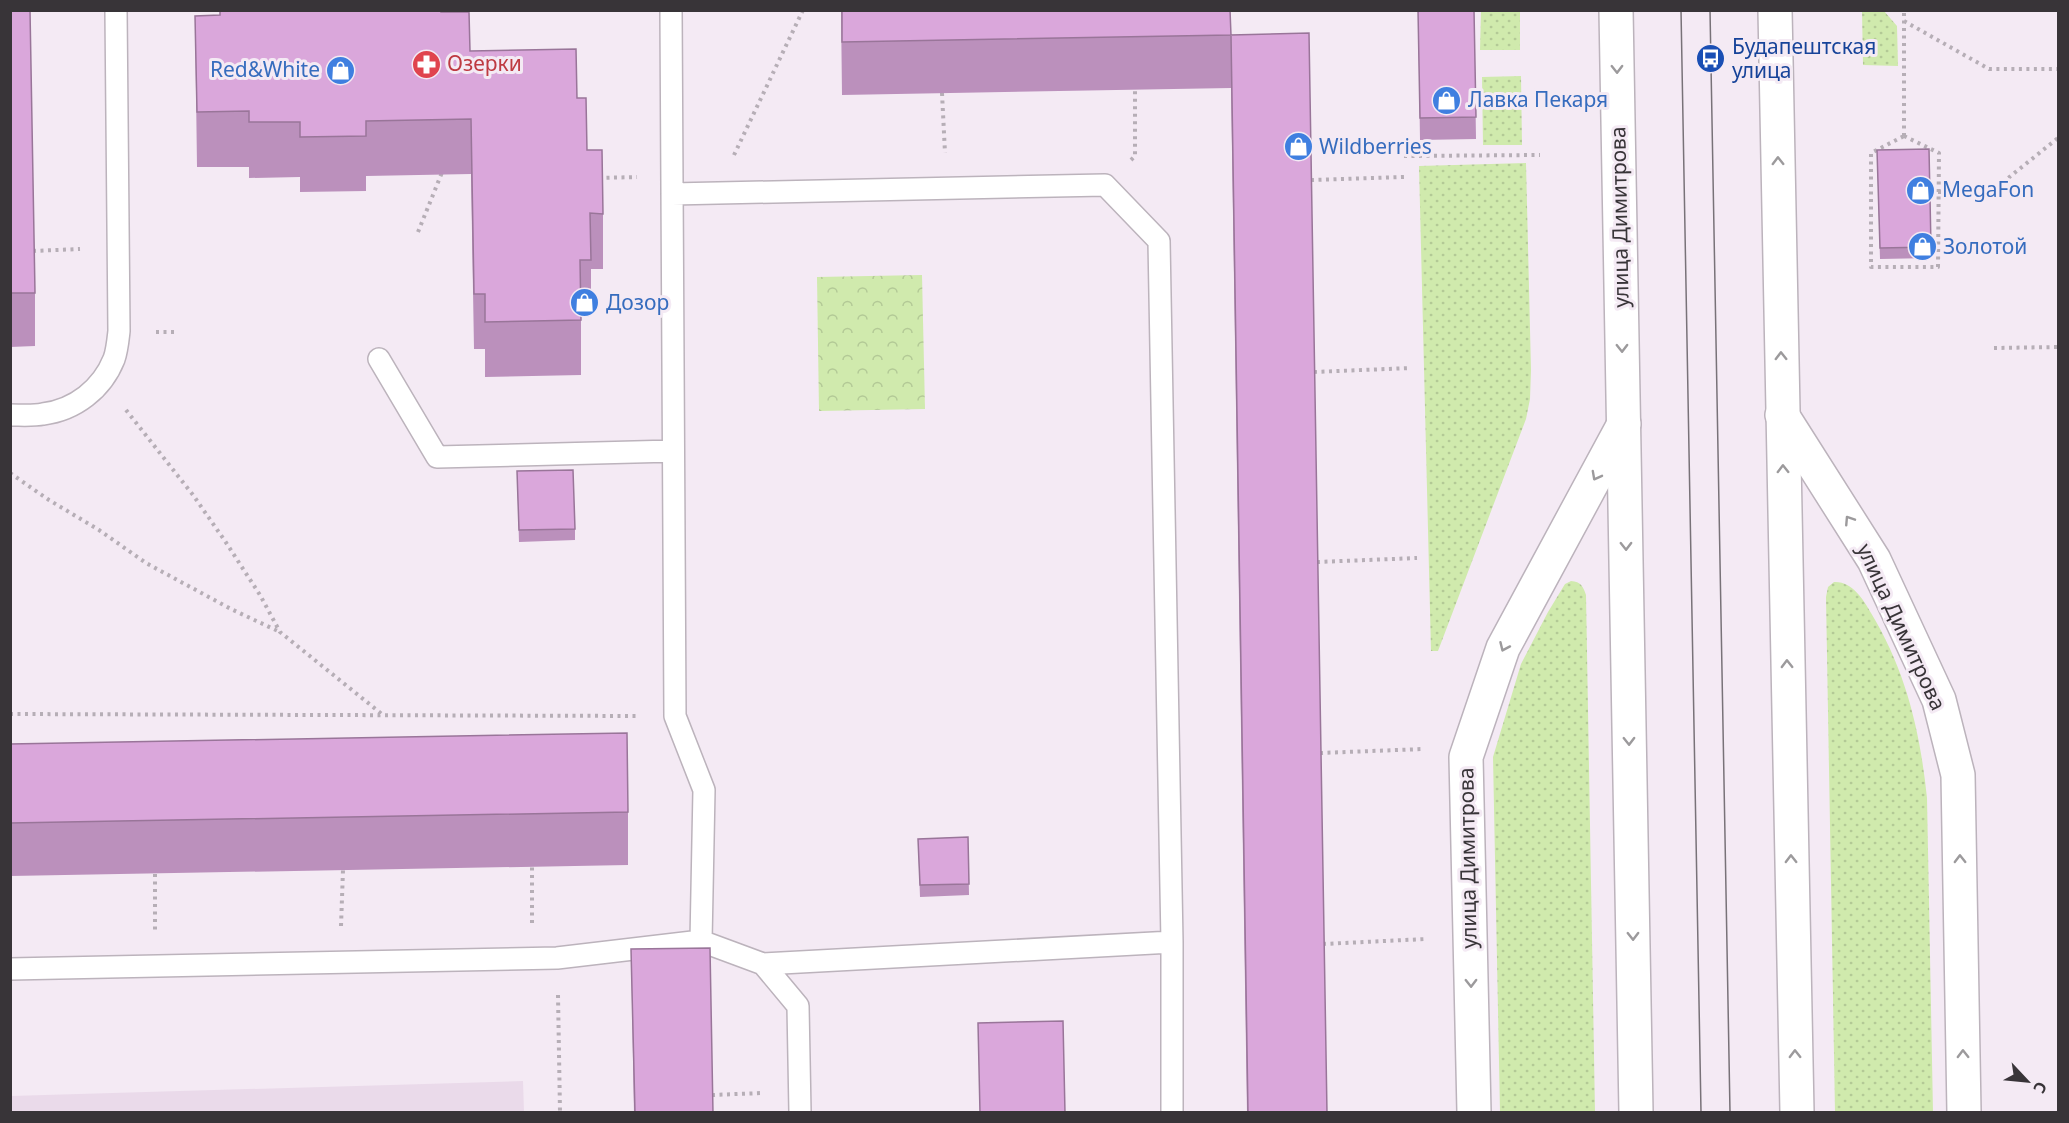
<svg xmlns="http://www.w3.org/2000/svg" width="2069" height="1123" font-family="'Noto Sans',sans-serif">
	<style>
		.built { fill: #eadaea }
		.grass { fill: url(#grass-dots) }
		.park { fill: url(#park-crowns) }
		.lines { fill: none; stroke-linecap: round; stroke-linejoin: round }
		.lane-casing { stroke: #bcb3bc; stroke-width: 24 }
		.street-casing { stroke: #bcb3bc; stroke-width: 36 }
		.secondary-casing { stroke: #bcb3bc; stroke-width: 36 }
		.path { stroke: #b6aeb6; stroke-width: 4; stroke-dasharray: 3 4.5; stroke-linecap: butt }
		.lane { stroke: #fff; stroke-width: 21 }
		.street { stroke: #fff; stroke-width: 33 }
		.secondary { stroke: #fff; stroke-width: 33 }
		.tram { stroke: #787278; stroke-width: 1.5 }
		.wall { fill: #bb90bc }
		.building { fill: #daa7db; stroke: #997599; stroke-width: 1.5 }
		.oneway { stroke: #9c9a9c }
		.labels { text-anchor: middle; stroke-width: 6; stroke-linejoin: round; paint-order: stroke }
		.transit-label { font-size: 21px; fill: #164399; stroke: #f4eaf4; text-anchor: start }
		.health-label { font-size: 21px; fill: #be3a42; stroke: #f4eaf4; text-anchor: start }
		.shop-label { font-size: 21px; fill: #366cbe; stroke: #f4eaf4; text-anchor: start }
		.street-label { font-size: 21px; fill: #383438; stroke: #f4eaf4 }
	</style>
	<defs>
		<pattern id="grass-dots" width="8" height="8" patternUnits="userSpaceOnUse" patternTransform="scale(1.5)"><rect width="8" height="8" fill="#d0eaad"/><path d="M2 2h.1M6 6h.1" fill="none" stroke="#b3c996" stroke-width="1.8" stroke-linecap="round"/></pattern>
		<pattern id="park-crowns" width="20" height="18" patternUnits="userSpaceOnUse" patternTransform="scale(1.5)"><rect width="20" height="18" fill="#d0eaad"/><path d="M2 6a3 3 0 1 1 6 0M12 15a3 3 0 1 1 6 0" fill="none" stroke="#b3c996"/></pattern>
	</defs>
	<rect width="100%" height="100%" fill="#f4eaf4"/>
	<path class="built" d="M523,1081L524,1112H11V1096Z"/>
	<path class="grass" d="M1481,11H1520V50H1480Z
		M1862,11H1884L1897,26L1898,66L1863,65Z
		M1521,76L1522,145H1483L1482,77Z
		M1526,163L1531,370L1530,399L1526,419L1438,651H1431L1419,166Z
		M1571,581C1581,582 1583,586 1586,595L1595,1112H1500L1493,757L1521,664L1548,612L1565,584Z
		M1834,582C1852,581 1863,599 1871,613C1906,671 1920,731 1927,798L1933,1112H1835L1826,597L1828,587Z"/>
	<path class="park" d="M922,275L925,409L819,411L817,277Z"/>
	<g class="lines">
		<defs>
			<path id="lane" d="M671,10L675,716L704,790L701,941
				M672,194L1105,185L1159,241L1172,942V1112
				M379,359L437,457L673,451
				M10,415C21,415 33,416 43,414C75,410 102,389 114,359C117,351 118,340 119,331L116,10
				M763,964L798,1006L800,1112
				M10,969L557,958L701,941L763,964L1172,942"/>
			<path id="street" d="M1782,415L1874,560L1939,700L1958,775L1964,1112
				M1474,1112L1466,757L1503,648L1624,424"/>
			<path id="secondary" d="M1616,10L1636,1112
				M1775,10L1797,1112"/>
		</defs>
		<use href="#lane" class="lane-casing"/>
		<use href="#street" class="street-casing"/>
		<use href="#secondary" class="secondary-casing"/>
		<path class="path" d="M1904,21L1989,69H2058
			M942,93L945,153
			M1904,136L1939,153L1938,267H1871V153Z
			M1904,136V10
			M734,155L803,10
			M1404,156L1540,155
			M1131,160L1135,156V90
			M599,178L637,177
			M1311,180L1404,177
			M1938,192L1992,191L2058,138
			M418,232L443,170
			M33,251L80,249
			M156,332H175
			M1994,348L2058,347
			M1314,372L1410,368
			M126,410L193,495L225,541L260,595L280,632L383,715
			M10,473L49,500L99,530L146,563L231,609L280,632
			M1317,562L1417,558
			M10,714L640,716
			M1320,753L1423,749
			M155,874V930
			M532,923V867
			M341,926L343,870
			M1323,944L1426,939
			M558,995L560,1112
			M712,1095L762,1093"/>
		<use href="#lane" class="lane"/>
		<use href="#street" class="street"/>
		<use href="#secondary" class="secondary"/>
		<path class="tram" d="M1681,10L1701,1112
			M1710,10L1730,1112"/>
	</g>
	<path class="wall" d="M10,10L35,293V346L10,347Z
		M841,10H1230L1231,35L1327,1113H1247L1231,88L842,95Z
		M1418,10H1474L1476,139L1420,140Z
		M441,12L470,51L577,98L587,150L603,214V269H591V315H581V375L485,377V349H474L471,174L366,176V191L300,192V177L249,178V167H197L195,16Z
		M1929,149L1931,258L1880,259L1877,150Z
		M517,471L575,529V540L519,542Z
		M10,744L628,812V865L10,876Z
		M968,837L969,895L920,897L918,839Z
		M631,949L713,1113H634Z"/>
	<path class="building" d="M10,10H30L35,293H10Z
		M220,10H441V12H469L470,51L576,49L577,98H586L587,150H602L603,214L590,213L591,260H580L581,320L485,322V294H474L471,119L366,121V136L300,137V122H249V111L197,112L195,16L220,15Z
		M842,10H1230L1231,35L842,42Z
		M1418,10H1474L1476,117L1420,118Z
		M1309,33L1327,1113H1248L1231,35Z
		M1929,149L1931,247L1880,248L1877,150Z
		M573,470L575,529L519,530L517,471Z
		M627,733L628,812L10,823V744Z
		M968,837L969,884L920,885L918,839Z
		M710,948L713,1113H635L631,949Z
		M1063,1021L1065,1113H980L978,1023Z"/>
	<defs><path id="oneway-chevron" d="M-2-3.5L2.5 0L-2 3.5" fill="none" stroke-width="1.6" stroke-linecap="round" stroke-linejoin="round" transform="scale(1.5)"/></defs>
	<g class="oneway">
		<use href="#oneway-chevron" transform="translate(1617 69) rotate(89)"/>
		<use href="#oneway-chevron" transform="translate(1778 161) rotate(-91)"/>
		<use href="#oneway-chevron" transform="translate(1622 348) rotate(89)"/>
		<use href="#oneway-chevron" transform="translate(1781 356) rotate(-91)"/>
		<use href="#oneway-chevron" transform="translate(1783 469) rotate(-91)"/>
		<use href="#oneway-chevron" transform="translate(1596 476) rotate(118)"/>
		<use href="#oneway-chevron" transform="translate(1849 520) rotate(-123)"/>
		<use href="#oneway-chevron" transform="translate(1626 546) rotate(89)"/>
		<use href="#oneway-chevron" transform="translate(1504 647) rotate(114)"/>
		<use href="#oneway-chevron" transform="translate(1787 664) rotate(-91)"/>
		<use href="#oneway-chevron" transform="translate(1629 741) rotate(89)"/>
		<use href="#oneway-chevron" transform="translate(1791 859) rotate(-91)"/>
		<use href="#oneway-chevron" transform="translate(1960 859) rotate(-91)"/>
		<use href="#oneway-chevron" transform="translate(1633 936) rotate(89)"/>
		<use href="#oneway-chevron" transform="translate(1471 983) rotate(89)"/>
		<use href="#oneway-chevron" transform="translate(1795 1054) rotate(-91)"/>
		<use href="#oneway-chevron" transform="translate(1963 1054) rotate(-91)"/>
	</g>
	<defs>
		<symbol id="bus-disc" viewBox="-11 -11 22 22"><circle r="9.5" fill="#1a4fb4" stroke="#f4eaf4"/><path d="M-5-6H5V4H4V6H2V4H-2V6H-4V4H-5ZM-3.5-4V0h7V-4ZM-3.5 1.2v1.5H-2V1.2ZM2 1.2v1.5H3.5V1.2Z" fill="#fff"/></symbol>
		<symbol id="pharmacy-disc" viewBox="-11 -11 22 22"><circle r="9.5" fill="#e0444e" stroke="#f4eaf4"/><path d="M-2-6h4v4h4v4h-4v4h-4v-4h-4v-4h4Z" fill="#fff"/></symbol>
		<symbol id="shop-disc" viewBox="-11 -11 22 22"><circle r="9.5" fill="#3f7fe0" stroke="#f4eaf4"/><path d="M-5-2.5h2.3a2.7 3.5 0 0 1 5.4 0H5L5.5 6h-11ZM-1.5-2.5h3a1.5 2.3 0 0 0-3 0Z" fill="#fff"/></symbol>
	</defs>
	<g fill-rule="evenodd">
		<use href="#bus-disc" x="1694" y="42" width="33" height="33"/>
		<use href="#pharmacy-disc" x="410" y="48" width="33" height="33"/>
		<use href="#shop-disc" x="324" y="54" width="33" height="33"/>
		<use href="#shop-disc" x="1430" y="84" width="33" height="33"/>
		<use href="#shop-disc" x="1282" y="130" width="33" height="33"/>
		<use href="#shop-disc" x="1904" y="174" width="33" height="33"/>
		<use href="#shop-disc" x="1906" y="230" width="33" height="33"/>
		<use href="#shop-disc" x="568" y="286" width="33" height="33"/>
	</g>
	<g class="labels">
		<g class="transit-label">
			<text x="1732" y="54">Будапештская<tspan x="1732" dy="24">улица</tspan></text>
		</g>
		<g class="health-label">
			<text x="447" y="71">Озерки</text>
		</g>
		<g class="shop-label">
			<text x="320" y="77" text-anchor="end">Red&amp;White</text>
			<text x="1468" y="107">Лавка Пекаря</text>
			<text x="1319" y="154">Wildberries</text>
			<text x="1942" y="197">MegaFon</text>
			<text x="1943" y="254">Золотой</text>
			<text x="606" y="310">Дозор</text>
		</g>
		<g class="street-label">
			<text transform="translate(1620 217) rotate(-91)" y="7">улица Димитрова</text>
			<text transform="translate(1901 627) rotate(65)" y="7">улица Димитрова</text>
			<text transform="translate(1468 858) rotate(-91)" y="7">улица Димитрова</text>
		</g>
	</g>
	<rect width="2069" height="1123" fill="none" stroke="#383438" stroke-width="24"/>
	<g transform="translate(2027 1081) rotate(116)" stroke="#f4eaf4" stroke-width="4.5" paint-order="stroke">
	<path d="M0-4.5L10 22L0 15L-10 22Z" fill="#383438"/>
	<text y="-9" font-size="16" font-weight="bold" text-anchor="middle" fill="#383438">С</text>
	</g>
</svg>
